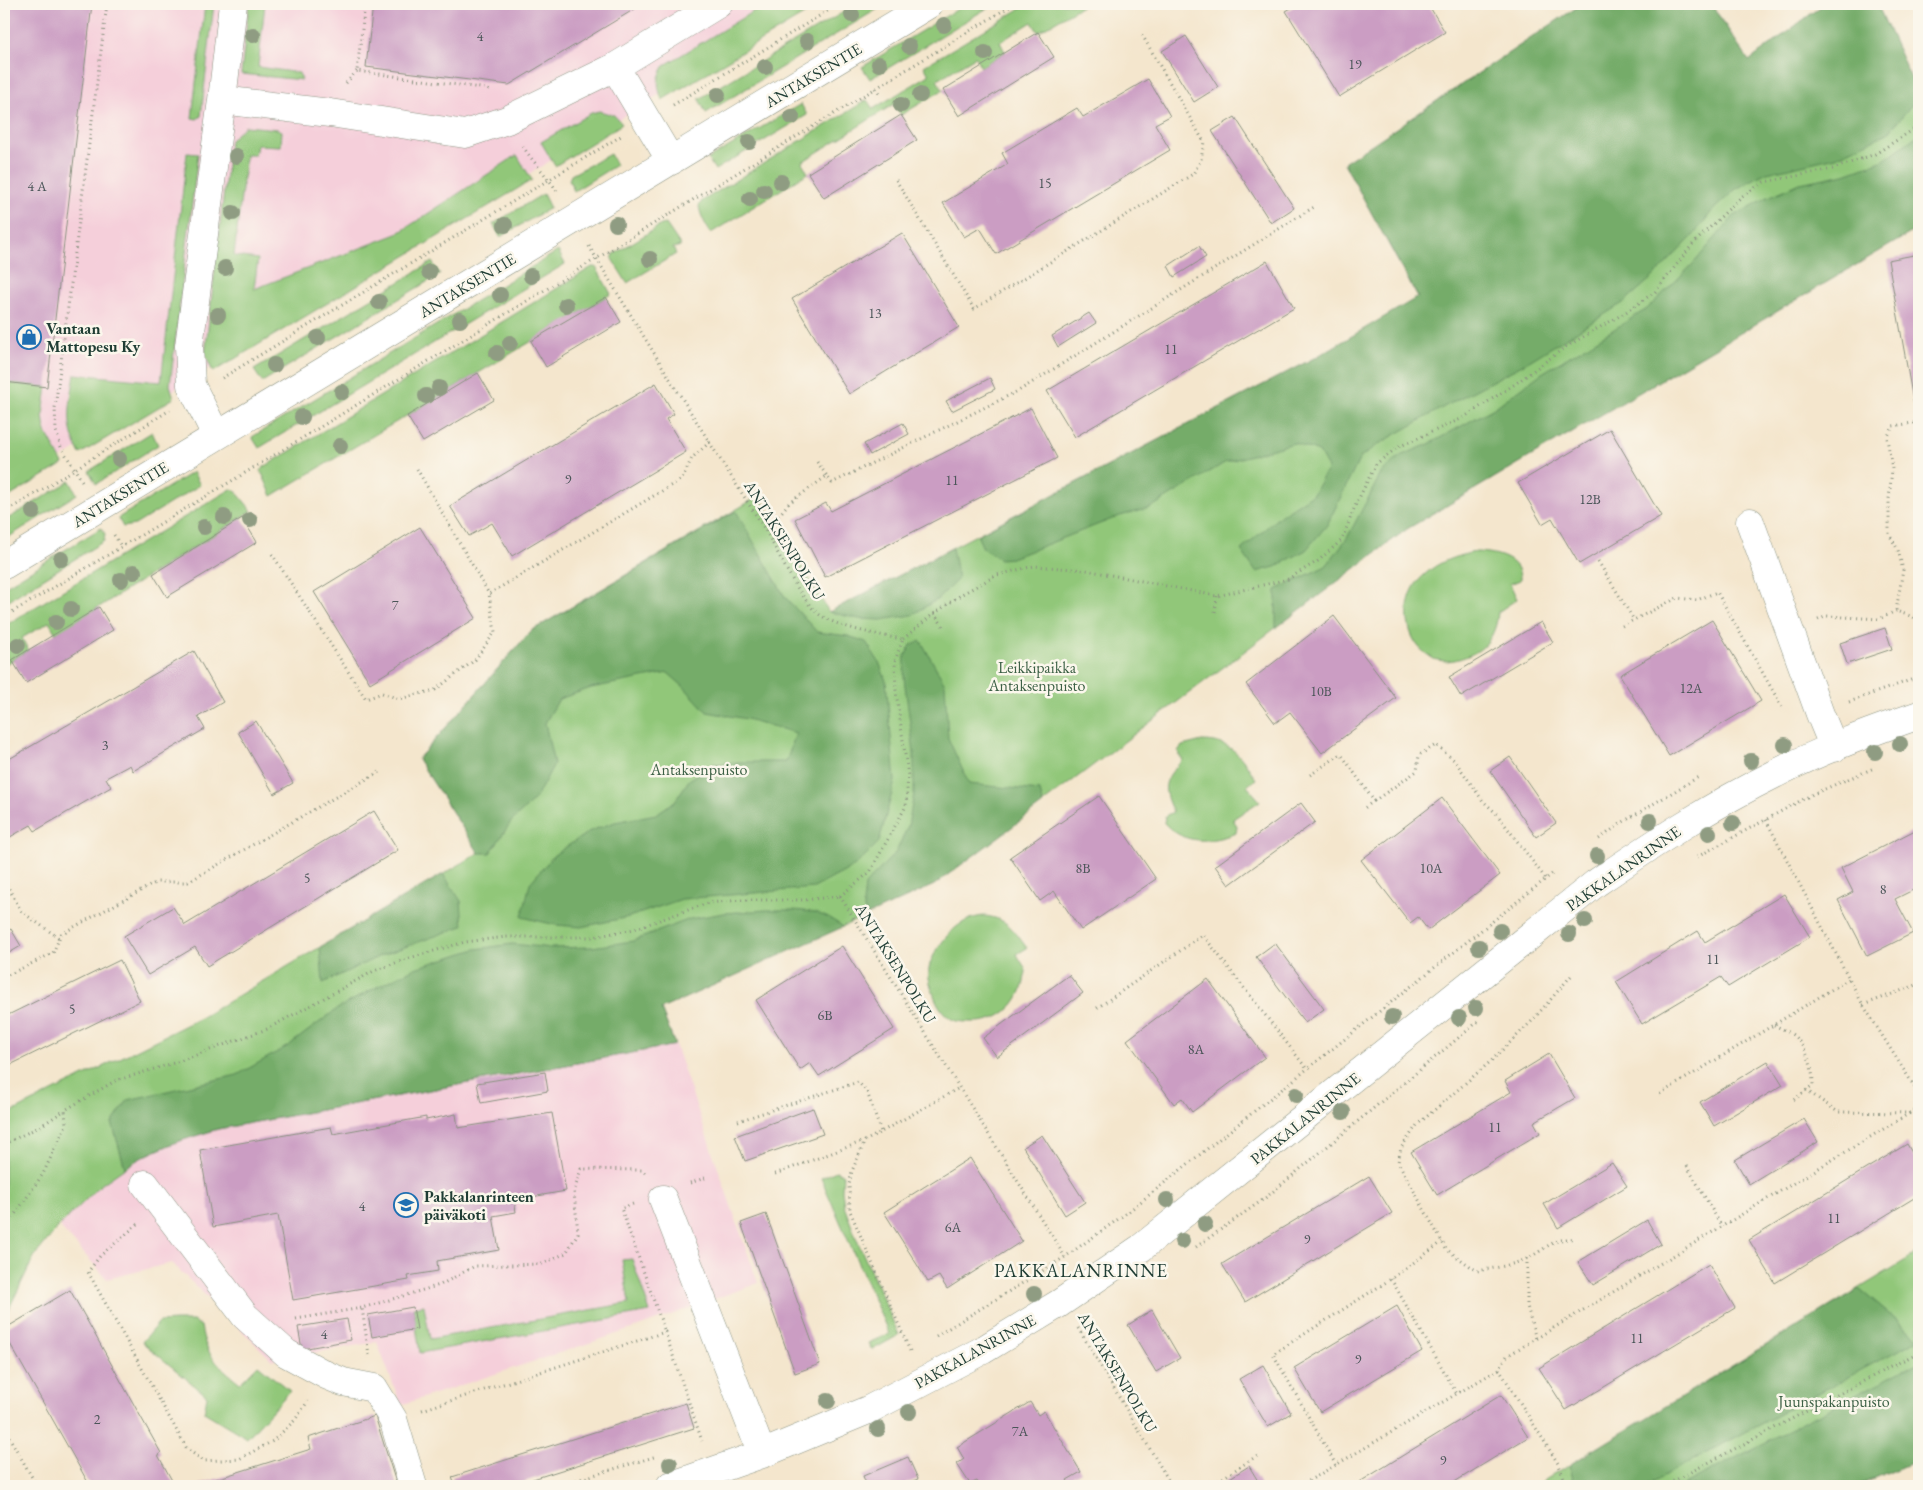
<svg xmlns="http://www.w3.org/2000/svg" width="1923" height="1490" font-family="'EB Garamond',serif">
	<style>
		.built { fill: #f5cfda }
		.green { fill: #91c779; stroke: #588256 }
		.forest { fill: #74ac69; stroke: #4a744e }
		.building { fill: #cb9dc3 }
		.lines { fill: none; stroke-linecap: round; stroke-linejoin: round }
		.minor-casing { stroke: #8a9280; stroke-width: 29 }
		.path { stroke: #8a9280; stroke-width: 3; stroke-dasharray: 1 4; stroke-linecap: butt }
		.minor { stroke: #fff; stroke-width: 28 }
		.tree { fill: #8f9c82 }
		.labels { text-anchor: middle; stroke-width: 5; stroke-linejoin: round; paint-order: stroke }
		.number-label { font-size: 14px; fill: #4a5558 }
		.street-label { font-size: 16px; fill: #1f3d34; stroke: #fbf7ec }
		.poi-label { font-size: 16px; font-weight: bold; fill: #1f3d34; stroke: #fbf7ec; text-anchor: start }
		.park-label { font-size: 16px; fill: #3c6045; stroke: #fbf7ec }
		.quarter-label { font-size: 19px; letter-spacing: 1px; fill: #1f3d34; stroke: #fbf7ec }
	</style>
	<rect width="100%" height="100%" fill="#fbf7ec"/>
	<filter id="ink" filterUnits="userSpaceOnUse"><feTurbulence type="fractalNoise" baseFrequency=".02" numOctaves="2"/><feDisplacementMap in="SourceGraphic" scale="10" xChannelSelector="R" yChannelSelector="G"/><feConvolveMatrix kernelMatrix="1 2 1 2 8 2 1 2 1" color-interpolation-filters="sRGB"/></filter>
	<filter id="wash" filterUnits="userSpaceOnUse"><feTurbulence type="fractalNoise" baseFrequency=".0096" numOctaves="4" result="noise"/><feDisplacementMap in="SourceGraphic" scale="20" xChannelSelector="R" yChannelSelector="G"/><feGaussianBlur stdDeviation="1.12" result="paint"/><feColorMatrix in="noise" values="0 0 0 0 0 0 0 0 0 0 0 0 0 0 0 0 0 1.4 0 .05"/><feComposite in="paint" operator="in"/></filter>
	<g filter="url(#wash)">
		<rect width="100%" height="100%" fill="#f4e6cd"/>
		<path class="built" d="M4,4H808L4,493Z
			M675,1045L758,1283L641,1326L401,1405L377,1342L272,1360L172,1263L107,1279L59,1226L102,1184L138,1159L178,1141L218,1129Z"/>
		<path class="green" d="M205,4H214L201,116L197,119L192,118Z
			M249,4H265L258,67L299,73L302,80L241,74Z
			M765,4H822L662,100C657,84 656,80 665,65Z
			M857,4H886L706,113L699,99Z
			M966,4H994L870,79L862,67Z
			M1028,4H1085L1038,32L1032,22L1000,42L1005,52L981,67L975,57L937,80L943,90L901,115L894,104L802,162L808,173L711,233C706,226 700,215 699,206L702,201L867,100L873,109L929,75L924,66Z
			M1582,4H1711L1749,61L1824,4H1877L1919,96V228L1407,529L934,885L661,1009L675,1045L218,1129L178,1141L138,1159L102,1184L59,1226L34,1257L4,1319V1116L202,1017L479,853L418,759L531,631L759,496L829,612L1318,356L1418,298L1344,163Z
			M801,104L807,115L715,170L708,159Z
			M599,111L614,115L622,124L555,166L541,142L591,113Z
			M245,126L278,129L282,131L281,146L257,145L255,155H246L234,256L258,259L254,289L397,234L517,155L532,180L213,372L205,354L230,140Z
			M187,153L198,154L170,385L174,398L80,454C64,424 70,406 75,374L161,382Z
			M610,154L616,165L574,191L569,180L571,175Z
			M543,194L550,208L500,237L493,224Z
			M666,224L681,246L673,248L676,254L627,283L612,259L614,254L661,225Z
			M558,251L565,264L259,448L252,437Z
			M432,262L440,274L262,382L254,370Z
			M592,267H596L611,294L272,496L261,471L264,467Z
			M4,382L47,387L43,415L45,430L63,464L4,500Z
			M152,432L158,445L96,484L89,471Z
			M193,472L200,485L135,525L123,527L118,518Z
			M70,481L77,494L4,540V521Z
			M231,489L235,490L252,511L56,634L49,622L22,638L28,650L4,665V626Z
			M101,528L105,534L104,541L4,603V587Z
			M1475,552C1492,552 1522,557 1520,580L1510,584L1517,599L1498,612C1497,628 1490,645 1474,653C1464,658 1450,663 1438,660C1434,660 1431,657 1428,655C1402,639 1401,594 1424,575C1439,561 1456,556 1475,552Z
			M1202,741C1232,741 1241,756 1256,779L1247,786L1260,801L1233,819L1237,827L1236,833C1209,843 1185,845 1164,823L1165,816L1173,812C1161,788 1163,779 1183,760L1179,755L1178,751L1182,746Z
			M984,916C1008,918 1014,931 1027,948L1017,954C1019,959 1025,966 1026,971C1026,974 1024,979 1024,982C1018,1008 997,1023 972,1022C965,1022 955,1022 950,1018C940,1011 935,1000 932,989C926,973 928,964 937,950C948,932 962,918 984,916Z
			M836,1171L843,1174L842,1190L844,1206L857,1240L899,1335L872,1350L868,1343L889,1334L821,1178Z
			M1919,1252V1460L1857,1486H1535Z
			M632,1259L650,1312L420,1353L413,1307L424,1305L430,1339L629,1303L622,1260Z
			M176,1321H193L201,1326C206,1357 217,1364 240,1383L258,1365L290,1391L247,1438L204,1412L207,1396L142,1342L159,1322Z"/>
		<path class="forest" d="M1582,4H1711L1749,61L1824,4H1877L1919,96L1888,133L1836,157L1763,174L1736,189L1713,210L1692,237L1654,276L1623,303L1526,363L1449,404L1379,444L1360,458L1327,525L1306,550L1275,567L1256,572L1241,550L1281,515L1313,494L1328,468L1319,452L1294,443L1226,462L1150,508L1120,516L1012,558L1000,559L983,548L977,535L1318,356L1418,297L1344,163Z
			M1919,134V228L1407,529L1276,628V590L1326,566L1347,538L1382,472L1400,456L1429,444L1494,408L1542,373L1647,309L1693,264L1734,216L1766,198L1800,183L1845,174L1884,160Z
			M736,511L785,597L817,632L848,636L866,642L879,662L886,681L895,781L879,842L855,866L814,888L682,899L629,917L581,927L556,925L522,917L530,883L554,855L590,831L615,822L656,814L675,801L689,780L713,764L739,762H786L796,733L747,719L707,712L684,687L668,673L591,688L559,699L545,723L554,764L536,798L511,822L490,853H479L418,759L531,631Z
			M952,548L958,579L938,599L912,615L881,620L859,619L829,612Z
			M921,641L945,684L948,738L969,784L1040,791L1043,804L934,885L866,916L863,904L865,885L896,852L908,826L914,794V752L904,678L905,656L911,645Z
			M443,874L461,901L463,926L380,956L323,983L320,947Z
			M767,910C797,910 818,908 843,927L661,1009L675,1045L218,1129C186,1139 153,1148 125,1168L112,1123L128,1100L237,1075L288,1046L337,1009L373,989L415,968L476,949L512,944L552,948L592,947L633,941L690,919L724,913Z
			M1859,1289L1919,1339L1645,1486H1573L1569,1465Z
			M1919,1362V1460L1857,1486H1682Z"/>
		<g id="blocks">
			<path class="building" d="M4,4H92L47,387L4,382Z
				M373,4H643L509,85L366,67Z
				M1298,4H1428L1445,32L1339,97L1286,11Z
				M1038,32L1054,57L959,116L943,90Z
				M1186,36L1218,87L1194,102L1162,51Z
				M1148,79L1170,116L1155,124L1170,150L996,254L980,228L964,237L943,203L1008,164L1002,153L1077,108L1083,117Z
				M901,115L917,140L824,198L808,173Z
				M1235,117L1294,208L1271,223L1212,131Z
				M902,233L959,327L849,394L792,299Z
				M1199,246L1206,257L1174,277L1168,266Z
				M1919,254V405L1914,406L1888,260Z
				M1267,261L1294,308L1075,437L1047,391Z
				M606,297L621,322L546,367L531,341Z
				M1089,313L1096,323L1058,347L1052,336Z
				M478,373L494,400L423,442L407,416Z
				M990,378L995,389L952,411L946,401Z
				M656,383L674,414L666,419L686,452L512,556L492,523L469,536L450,506Z
				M1031,408L1057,458L825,577L795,519L826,503L831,511Z
				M903,423L909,434L870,455L864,444Z
				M1610,429L1661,516L1579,564L1552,518L1542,524L1518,483Z
				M242,518L257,542L167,597L153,574Z
				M420,527L476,618L370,683L314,592Z
				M99,607L113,630L26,683L12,660Z
				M1334,616L1396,698L1322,753L1290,712L1275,723L1246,684Z
				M1712,620L1761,701L1669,756L1620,675Z
				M1541,622L1553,642L1461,697L1449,677Z
				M1885,628L1892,649L1847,664L1840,643Z
				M194,651L223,702L198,717L205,729L133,771L130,765L106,778L111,787L35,831L31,825L5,840L4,762Z
				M256,721L293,783L274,794L238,732Z
				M1510,757L1556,823L1536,837L1490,771Z
				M1099,796L1156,879L1081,930L1054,891L1040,901L1010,857Z
				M1442,798L1500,875L1428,930L1418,917L1410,923L1361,860Z
				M1301,803L1315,822L1229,885L1215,866Z
				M374,811L398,850L207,966L195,947L148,975L124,936L173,907L185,925Z
				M1919,828V887L1895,899L1913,933L1867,956L1838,900L1853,892L1841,868Z
				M1784,894L1810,937L1728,987L1721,977L1642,1024L1616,982L1698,931L1705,942Z
				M11,929L21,946L4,956V933Z
				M1275,943L1324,1009L1305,1023L1256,957Z
				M842,946L894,1029L819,1076L810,1063L800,1070L756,1000Z
				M120,960L140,1001L4,1068V1017Z
				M1069,975L1083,993L997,1057L983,1038Z
				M1208,979L1265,1057L1192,1112L1182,1098L1174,1104L1127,1040Z
				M1549,1054L1575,1098L1534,1122L1540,1133L1437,1195L1411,1152L1511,1092L1505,1081Z
				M1768,1061L1783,1085L1714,1126L1700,1102Z
				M545,1072L548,1091L481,1103L477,1083Z
				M813,1108L823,1134L745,1161L735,1136Z
				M552,1113L566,1191L514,1200L516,1212L493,1216L499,1250L437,1261L438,1271L408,1276L409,1280L293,1300L278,1215L213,1227L200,1150L331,1127L333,1134L426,1117V1120L456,1114L458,1128Z
				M1804,1119L1818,1142L1749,1184L1735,1160Z
				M1042,1135L1085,1202L1065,1215L1023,1147Z
				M1907,1144L1919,1165V1195L1775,1283L1749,1240Z
				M970,1158L1022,1241L947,1289L939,1276L928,1282L884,1212Z
				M1612,1163L1627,1186L1558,1228L1544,1204Z
				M1369,1176L1392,1213L1245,1302L1222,1264Z
				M766,1214L820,1364L795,1373L741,1223Z
				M1647,1220L1661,1244L1593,1285L1578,1262Z
				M1709,1264L1735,1308L1566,1410L1539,1368Z
				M70,1290L161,1453L158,1455L175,1486H90L4,1333V1329Z
				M1397,1306L1422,1351L1320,1412L1294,1368Z
				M413,1307L417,1329L372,1337L368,1315Z
				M1152,1310L1180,1358L1156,1372L1128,1325Z
				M347,1319L351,1340L302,1349L298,1327Z
				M1263,1365L1291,1413L1268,1427L1239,1379Z
				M1501,1395L1528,1437L1448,1486H1360L1358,1483Z
				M1030,1402L1038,1415L1044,1411L1081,1472L1067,1480L1071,1486H980L977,1481L970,1484L957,1464L964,1459L957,1447Z
				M686,1403L694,1428L511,1486H455L452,1477Z
				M375,1416L397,1486H194L311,1449L308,1438Z
				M908,1457L918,1479L900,1486H867L863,1476Z
				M1249,1466L1261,1486H1228L1225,1481Z"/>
		</g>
	</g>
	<g filter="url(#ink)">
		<use href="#blocks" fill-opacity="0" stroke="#8a9280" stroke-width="1"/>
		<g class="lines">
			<defs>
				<path id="minor" d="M615,67L671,161
					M222,100L330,113L465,134L507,120L615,67L718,4
					M216,435L191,385L189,346L222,100L233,4
					M1750,522L1820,714L1834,748
					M4,565L929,4
					M145,1184L245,1316L286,1353L326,1375L343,1382L374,1388L393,1419L413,1486
					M663,1199L762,1454
					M670,1486L762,1454L868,1410L983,1350L1060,1303L1141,1248L1596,883C1653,844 1712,805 1775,774C1821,750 1870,732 1919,715"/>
			</defs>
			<use href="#minor" class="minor-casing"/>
			<path class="path" d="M365,4L357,71L488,89L490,92
				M346,83L357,71
				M875,88L879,93
				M673,105L839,4
				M523,146C533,163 548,176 558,193
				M896,180L974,309L1193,174L1201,160L1204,142L1141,33
				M589,246C645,339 702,432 761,523C777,549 794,589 814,610C828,626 882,636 903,639L895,661L896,692L908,775L906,806L870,872L840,896
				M222,378L621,136
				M1919,422L1893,426L1887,438L1892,469L1889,499V534L1898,550L1903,570L1896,611L1919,619
				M817,462L832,483L1020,390L1314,207
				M417,469L489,594L682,479L692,458L710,442
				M82,481L61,447L56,431L55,408L107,4
				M4,513L170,410
				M766,531L789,503L827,476
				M114,535L121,546
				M272,554L366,699L382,693L399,699L435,690L475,660L495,632L489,594
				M1598,561L1634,620
				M1215,612L1217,596
				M934,613L943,626
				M4,617L240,476L1014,4
				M1818,620L1827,616L1879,619L1896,611
				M1622,626L1677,598L1697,600L1717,592L1782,707
				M903,639L931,616L962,594L997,575L1034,566L1086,570L1217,596L1288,579L1318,561L1342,540L1355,506L1376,464L1398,447L1463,418L1515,384L1564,348L1623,314L1655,292L1693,244L1741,197L1764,182L1833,169L1875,154L1919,126
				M1849,702L1919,677
				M1310,775L1341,754L1374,801L1363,809
				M1374,801L1417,771L1419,755L1436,745L1455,761L1483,801L1496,813L1546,879
				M1766,820L1863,1005L1919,1094
				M1599,839L1623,822L1700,776
				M1697,857L1813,794L1874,768
				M4,880L22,912L59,938
				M840,896L1065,1257
				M1571,976L1531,1022L1490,1062L1417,1125L1401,1148L1398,1162L1446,1249L1477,1271C1494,1268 1510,1266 1526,1259C1546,1250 1552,1237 1576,1239
				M4,977L53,953L61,934L157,882H188L379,772
				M1863,1005L1919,984
				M1097,1008L1203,935L1307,1069
				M1774,1025C1780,1028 1790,1032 1795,1037C1808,1050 1813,1068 1813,1085L1791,1102
				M1806,1090L1838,1112L1910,1113L1919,1109
				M1660,1094L1849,979
				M738,1121L858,1082L867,1092L881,1132
				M4,1144L39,1127L65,1110
				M1687,1166L1722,1227
				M775,1174L864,1141
				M690,1183L705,1178
				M633,1204L621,1208L665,1332
				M138,1224L100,1256L88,1272L187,1449L204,1461L239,1459L273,1441L295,1420L308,1401
				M4,1230L43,1174L66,1125L65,1110L115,1081L177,1062L267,1029L374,971L406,959L465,942L506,937H593L634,929L708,903L741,900H805L840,896
				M1196,1247L1264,1199L1480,1020
				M1527,1258V1306L1536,1339
				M1391,1279L1457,1394
				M296,1319L362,1308
				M1078,1328L1172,1486
				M936,1336L1065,1257L1124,1215L1552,874
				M910,1351L850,1211L849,1185L852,1171L865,1141L959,1088
				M369,1355L362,1308L440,1285L475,1266L542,1264L566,1253L578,1233L574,1192L581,1169L642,1170L645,1173
				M1499,1369L1559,1465L1567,1486
				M422,1410L665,1332L702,1441
				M4,1428L37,1486
				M1336,1465L1273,1354L1391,1279L1442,1242
				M557,1486L657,1456
				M1118,1486L1123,1483
				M1210,1486L1257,1456
				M1300,1486L1499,1369L1507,1356L1910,1113
				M1664,1486L1919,1352"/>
			<use href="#minor" class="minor"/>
		</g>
		<g class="tree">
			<circle cx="852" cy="15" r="8"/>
			<circle cx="944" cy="25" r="8"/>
			<circle cx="253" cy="35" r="8"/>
			<circle cx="807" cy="41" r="8"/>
			<circle cx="909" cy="46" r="8"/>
			<circle cx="985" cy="53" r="8"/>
			<circle cx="879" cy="64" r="8"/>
			<circle cx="765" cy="67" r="8"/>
			<circle cx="718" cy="95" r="8"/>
			<circle cx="920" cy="95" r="8"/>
			<circle cx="901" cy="105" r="8"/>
			<circle cx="792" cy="117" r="8"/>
			<circle cx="749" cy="142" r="8"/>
			<circle cx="236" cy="156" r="8"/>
			<circle cx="781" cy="182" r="8"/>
			<circle cx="764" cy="191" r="8"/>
			<circle cx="750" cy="199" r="8"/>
			<circle cx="233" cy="213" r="8"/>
			<circle cx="616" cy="224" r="8"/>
			<circle cx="505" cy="225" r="8"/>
			<circle cx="650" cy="259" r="8"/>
			<circle cx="225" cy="268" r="8"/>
			<circle cx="429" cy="272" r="8"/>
			<circle cx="531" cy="276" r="8"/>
			<circle cx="500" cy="295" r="8"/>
			<circle cx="379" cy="302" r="8"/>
			<circle cx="566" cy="305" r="8"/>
			<circle cx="218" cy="315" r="8"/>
			<circle cx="460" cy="320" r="8"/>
			<circle cx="318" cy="338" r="8"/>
			<circle cx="510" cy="343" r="8"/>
			<circle cx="497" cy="353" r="8"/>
			<circle cx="274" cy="365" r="8"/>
			<circle cx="439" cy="388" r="8"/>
			<circle cx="342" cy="392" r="8"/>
			<circle cx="426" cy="396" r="8"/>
			<circle cx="302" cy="417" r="8"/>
			<circle cx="340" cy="446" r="8"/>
			<circle cx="119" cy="459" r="8"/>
			<circle cx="33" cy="512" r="8"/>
			<circle cx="224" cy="517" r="8"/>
			<circle cx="250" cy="520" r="8"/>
			<circle cx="204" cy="527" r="8"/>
			<circle cx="61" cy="559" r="8"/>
			<circle cx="134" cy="572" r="8"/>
			<circle cx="121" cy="580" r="8"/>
			<circle cx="71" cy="609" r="8"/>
			<circle cx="56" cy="622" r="8"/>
			<circle cx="18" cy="645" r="8"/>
			<circle cx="1900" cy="744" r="8"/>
			<circle cx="1785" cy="745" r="8"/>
			<circle cx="1875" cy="752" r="8"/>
			<circle cx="1751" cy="761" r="8"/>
			<circle cx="1650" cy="821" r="8"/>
			<circle cx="1733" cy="823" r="8"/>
			<circle cx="1709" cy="833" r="8"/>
			<circle cx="1597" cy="856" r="8"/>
			<circle cx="1585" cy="921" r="8"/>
			<circle cx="1500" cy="931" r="8"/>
			<circle cx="1569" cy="934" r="8"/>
			<circle cx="1479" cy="947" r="8"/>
			<circle cx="1476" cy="1008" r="8"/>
			<circle cx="1392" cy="1017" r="8"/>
			<circle cx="1459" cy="1018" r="8"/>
			<circle cx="1296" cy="1095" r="8"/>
			<circle cx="1343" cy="1112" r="8"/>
			<circle cx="1167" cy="1200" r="8"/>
			<circle cx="1205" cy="1224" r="8"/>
			<circle cx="1182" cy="1241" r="8"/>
			<circle cx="1034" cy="1294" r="8"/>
			<circle cx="828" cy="1401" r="8"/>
			<circle cx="909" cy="1412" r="8"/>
			<circle cx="878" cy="1429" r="8"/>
			<circle cx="670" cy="1464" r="8"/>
		</g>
	</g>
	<defs>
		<symbol id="shop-ring" viewBox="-11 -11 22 22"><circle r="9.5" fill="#fbf7ec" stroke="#1f6fb2" stroke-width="1.5"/><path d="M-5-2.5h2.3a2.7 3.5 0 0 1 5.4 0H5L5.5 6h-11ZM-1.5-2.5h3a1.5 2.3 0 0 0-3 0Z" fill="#1f6fb2"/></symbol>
		<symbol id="school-ring" viewBox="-11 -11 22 22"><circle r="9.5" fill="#fbf7ec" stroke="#1f6fb2" stroke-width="1.5"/><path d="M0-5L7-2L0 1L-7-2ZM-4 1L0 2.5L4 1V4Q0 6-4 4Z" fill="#1f6fb2"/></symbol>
	</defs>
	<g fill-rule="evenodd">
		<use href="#shop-ring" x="15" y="323" width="28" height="28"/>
		<use href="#school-ring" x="392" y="1191" width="28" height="28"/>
	</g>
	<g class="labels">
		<g class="number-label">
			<text x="480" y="41">4</text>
			<text x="1355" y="69">19</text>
			<text x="1045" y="188">15</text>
			<text x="37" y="191">4 A</text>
			<text x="875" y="318">13</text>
			<text x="1171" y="354">11</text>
			<text x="568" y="484">9</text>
			<text x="952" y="485">11</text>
			<text x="1590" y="504">12B</text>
			<text x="395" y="610">7</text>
			<text x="1691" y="693">12A</text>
			<text x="1321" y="696">10B</text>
			<text x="105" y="750">3</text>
			<text x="1083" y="873">8B</text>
			<text x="1431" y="873">10A</text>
			<text x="307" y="883">5</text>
			<text x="1883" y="894">8</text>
			<text x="1713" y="964">11</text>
			<text x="72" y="1014">5</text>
			<text x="825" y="1020">6B</text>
			<text x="1196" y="1054">8A</text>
			<text x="1495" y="1132">11</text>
			<text x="362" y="1211">4</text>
			<text x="1834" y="1223">11</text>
			<text x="953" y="1232">6A</text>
			<text x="1307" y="1244">9</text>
			<text x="324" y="1339">4</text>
			<text x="1637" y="1343">11</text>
			<text x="1358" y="1364">9</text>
			<text x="97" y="1424">2</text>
			<text x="1020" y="1436">7A</text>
			<text x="1443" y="1465">9</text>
		</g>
		<g class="street-label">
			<text transform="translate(813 75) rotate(-31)" y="6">ANTAKSENTIE</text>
			<text transform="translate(467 285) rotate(-31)" y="6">ANTAKSENTIE</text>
			<text transform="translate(120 494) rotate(-32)" y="6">ANTAKSENTIE</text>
			<text transform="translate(785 540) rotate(58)" y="6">ANTAKSENPOLKU</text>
			<text transform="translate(1623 868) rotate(-35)" y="6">PAKKALANRINNE</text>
			<text transform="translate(896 963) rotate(58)" y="6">ANTAKSENPOLKU</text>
			<text transform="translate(1305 1118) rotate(-39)" y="6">PAKKALANRINNE</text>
			<text transform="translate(975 1351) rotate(-29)" y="6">PAKKALANRINNE</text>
			<text transform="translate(1118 1372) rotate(59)" y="6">ANTAKSENPOLKU</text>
		</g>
		<g class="poi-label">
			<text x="46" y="334">Vantaan<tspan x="46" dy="18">Mattopesu Ky</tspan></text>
			<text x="424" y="1202">Pakkalanrinteen<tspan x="424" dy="18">päiväkoti</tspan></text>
		</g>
		<g class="park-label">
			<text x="1037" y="673">Leikkipaikka<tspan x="1037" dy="18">Antaksenpuisto</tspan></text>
			<text x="699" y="775">Antaksenpuisto</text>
			<text x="1834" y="1407">Juunspakanpuisto</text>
		</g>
		<g class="quarter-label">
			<text x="1081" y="1277">PAKKALANRINNE</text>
		</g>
	</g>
	<rect width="1923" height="1490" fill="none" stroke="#fbf7ec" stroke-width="20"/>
</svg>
